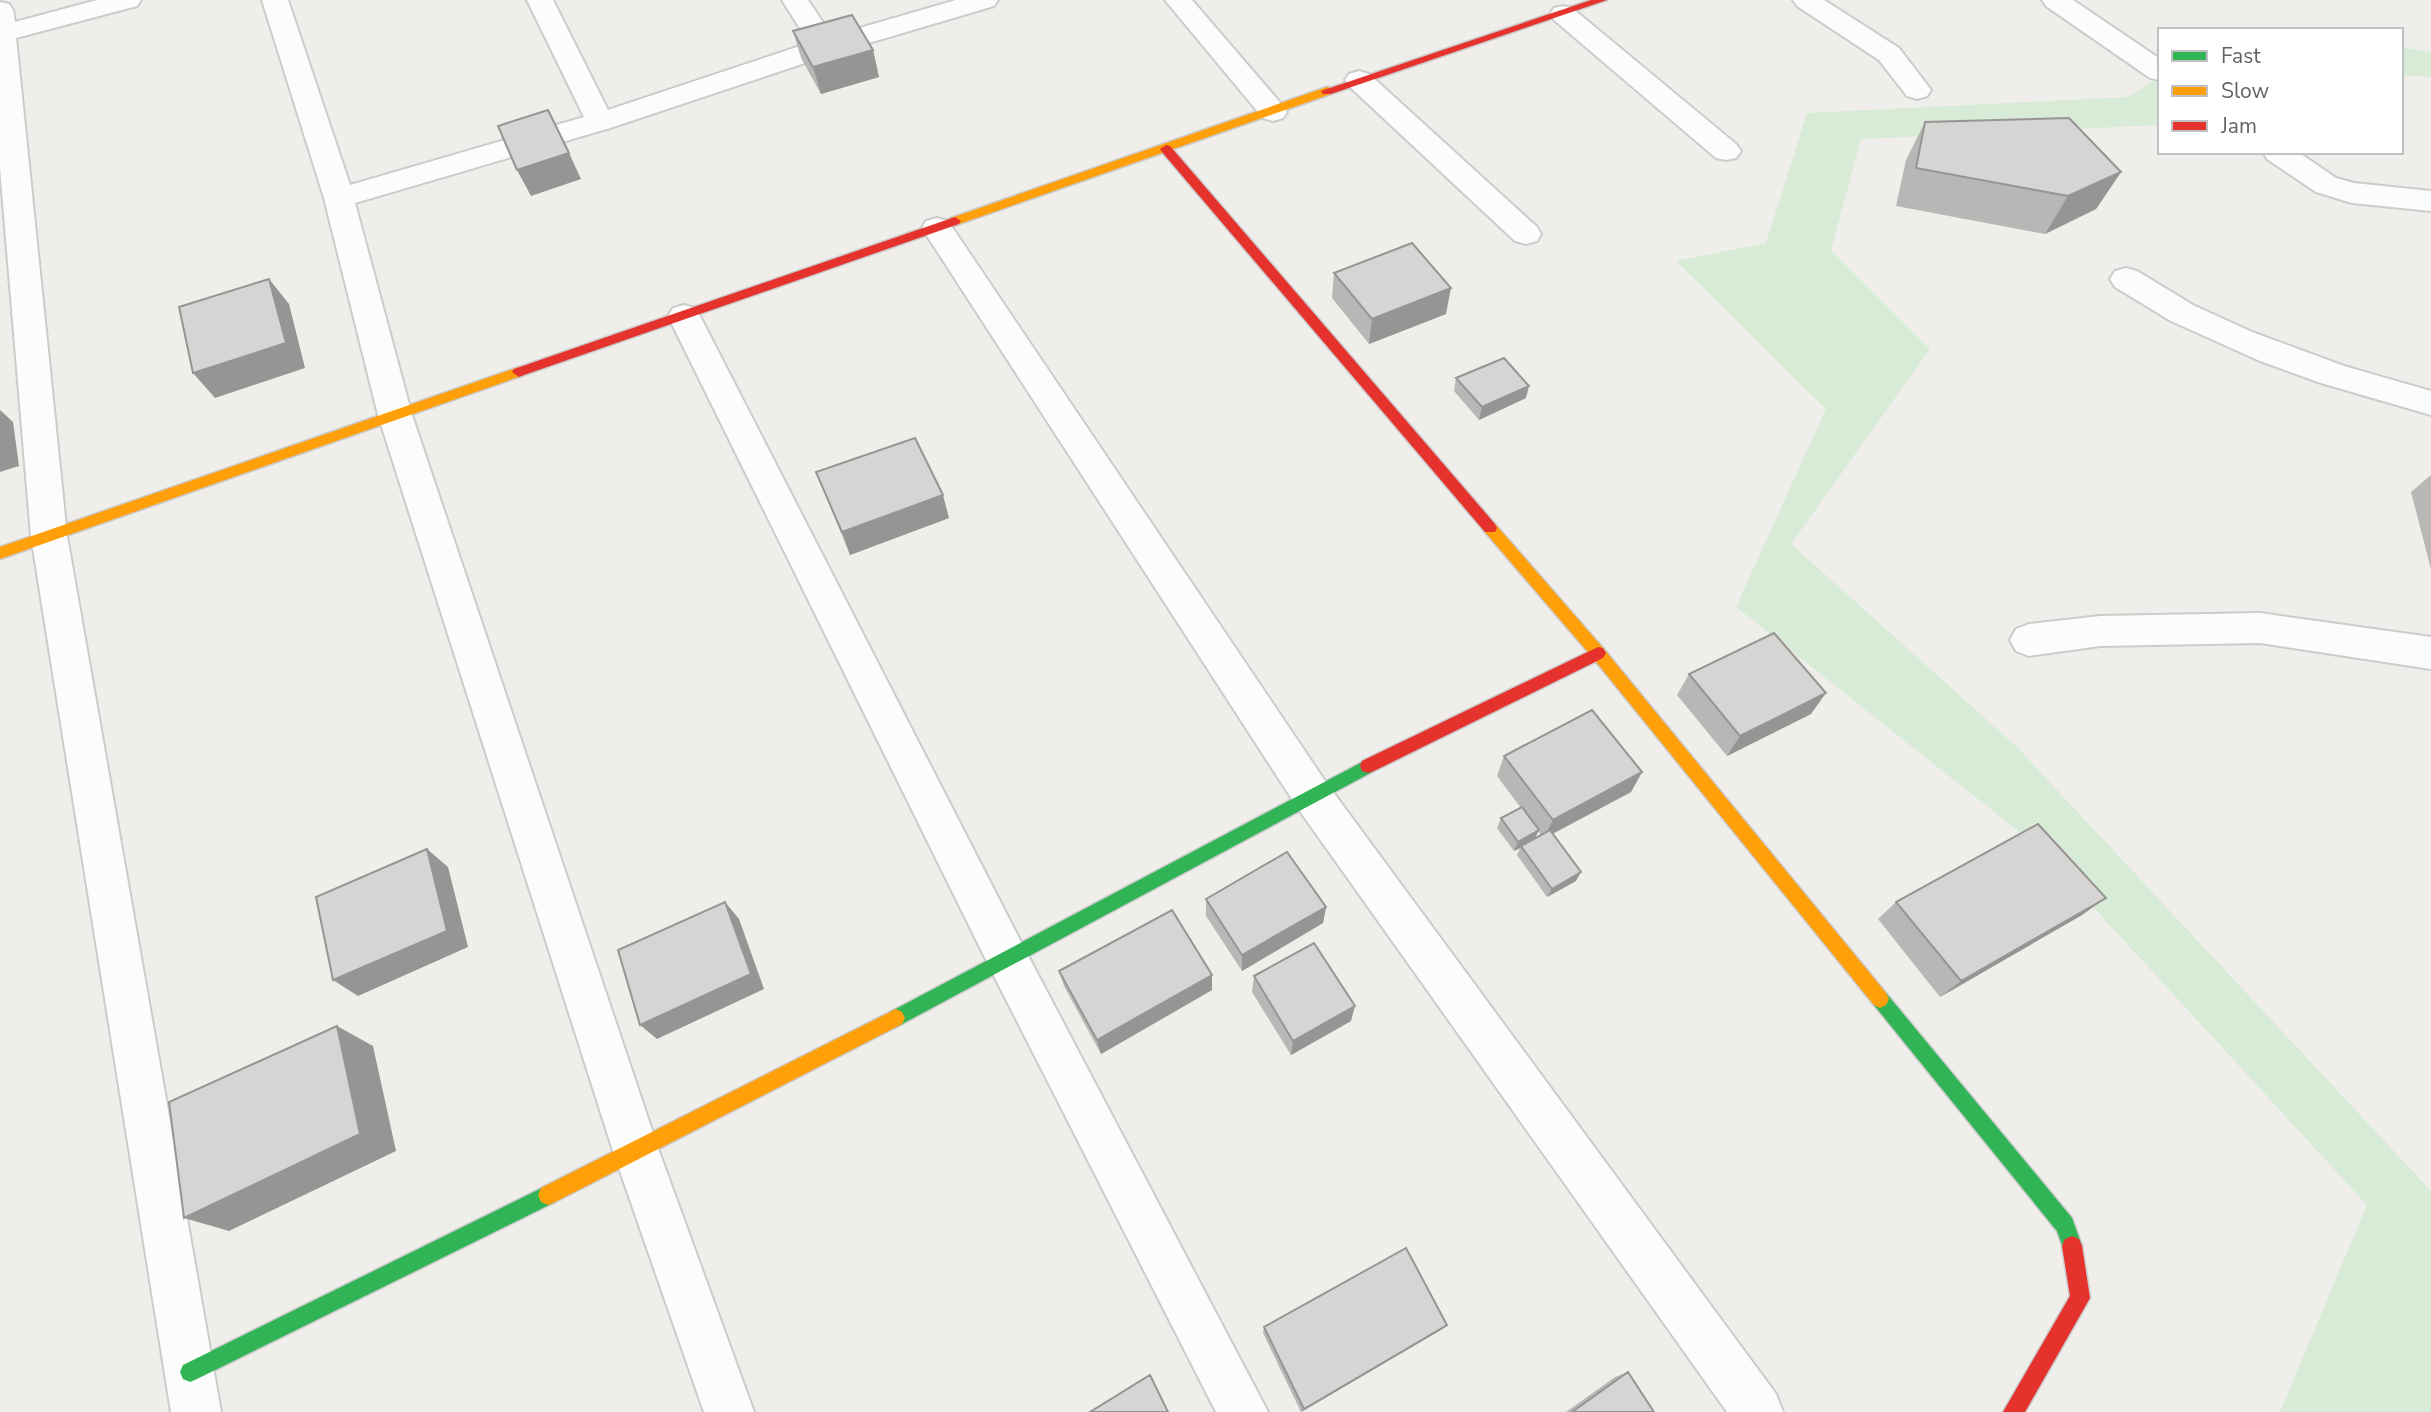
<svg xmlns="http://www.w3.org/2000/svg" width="2431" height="1412" font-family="'Nunito Sans',sans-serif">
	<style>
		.green { fill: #d8ebd6 }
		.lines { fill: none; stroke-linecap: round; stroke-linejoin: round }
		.street-casing { stroke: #cbcccc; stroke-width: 4 }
		.fast-casing { stroke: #cacacb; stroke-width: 3 }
		.slow-casing { stroke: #cacacb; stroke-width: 3 }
		.jam-casing { stroke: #cacacb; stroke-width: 3 }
		.street { fill: #fdfcfc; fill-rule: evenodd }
		.fast { fill: #30b455; fill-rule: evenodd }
		.slow { fill: #ff9f0a; fill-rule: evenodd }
		.jam { fill: #e5322d; fill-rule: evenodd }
		.wall { fill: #b8b7b5; fill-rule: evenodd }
		.shaded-wall { fill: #969594 }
		.building { fill: #d6d5d3; stroke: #969594; stroke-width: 2 }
	</style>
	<rect width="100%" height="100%" fill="#efeeea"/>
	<path class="green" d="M2401,47L2431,52V77L2401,75Z
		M2160,77V125L1861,139L1831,250L1930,349L1791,544L2016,746L2431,1191V1412H2280L2367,1205L2037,846L1736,607L1826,409L1676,261L1766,243L1807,113L2128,97Z"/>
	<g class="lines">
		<defs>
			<path id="street" d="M97,0H141L137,6L16,38L67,536L221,1412H171L31,536L0,167V2L9,4L13,10L15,22Z
				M262,0H288L350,185L584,117L527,0H553L608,110L809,43L782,0H808L832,36L956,0H998L994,6L835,53L610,128L355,203L412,415L659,1151L754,1412H704L613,1151L378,415L324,198Z
				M1165,0H1192L1283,106L1287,112L1283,118L1273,121L1263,118Z
				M1793,0H1824L1899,48L1931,90L1927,96L1917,99L1907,96L1879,60L1797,6Z
				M2042,0H2073L2160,59V80L2150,78L2046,6Z
				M1563,6L1572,8L1736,144L1741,151L1736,158L1726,160L1716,158L1554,20L1550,14L1554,8Z
				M1359,71L1369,74L1537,227L1541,234L1537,241L1526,244L1515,241L1349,86L1345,80L1349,74Z
				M2263,152H2298L2336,178L2354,183L2431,191V211L2352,203L2316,192L2267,159Z
				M937,218L948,221L1325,781L1776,1394L1783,1412H1727L1297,807L922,228L926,221Z
				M2126,268L2137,271L2193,305L2252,332L2344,366L2431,391V415L2321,383L2260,361L2171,321L2115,287L2110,279L2115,271Z
				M684,305L695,308L700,316L1023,946L1268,1412H1216L993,974L668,316L673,308Z
				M2260,613L2431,637V669L2260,643L2100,646L2029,656L2016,651L2010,640L2016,629L2029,624L2100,616Z"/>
			<path id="fast" d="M1368,759L1374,761L1376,766L1374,771L902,1024L896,1027L890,1024L887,1018L890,1012Z
				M1880,990L1886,993L2072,1218L2082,1246L2079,1253L2072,1256L2065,1253L2057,1231L1874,1005L1871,999L1874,993Z
				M548,1185L555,1188L558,1195L555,1202L197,1379L190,1382L183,1379L180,1372L183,1365Z"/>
			<path id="slow" d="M1327,87L1331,88V94L959,224H951L949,221L951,218Z
				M519,367L526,372L524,375L0,559V547Z
				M1490,522L1495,524L1603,648L1886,993L1889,999L1886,1005L1880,1008L1874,1005L1593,658L1485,532L1483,528L1485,524Z
				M896,1009L902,1012L905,1018L902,1024L555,1202L548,1205L541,1202L538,1195L541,1188Z"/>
			<path id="jam" d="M1591,0H1607L1331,94H1323L1321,91Z
				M1166,145L1170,146L1495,524L1497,528L1495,532H1485L1162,152L1160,149Z
				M955,217L961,221L959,224L524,375L519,377L512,372L514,369Z
				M1598,647L1603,648L1606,653L1603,658L1374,771L1368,773L1362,771L1360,766L1362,761Z
				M2072,1236L2079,1239L2082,1246L2090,1298L2025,1412H2003L2070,1296L2062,1246L2065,1239Z"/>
		</defs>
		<use href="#street" class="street-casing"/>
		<use href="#fast" class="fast-casing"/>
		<use href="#slow" class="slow-casing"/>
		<use href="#jam" class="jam-casing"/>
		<use href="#street" class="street"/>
		<use href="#fast" class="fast"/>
		<use href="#slow" class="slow"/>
		<use href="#jam" class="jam"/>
	</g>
	<path class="wall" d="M793,31L873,50L879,77L821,94L801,58Z
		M1925,122L2121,172L2096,209L2045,234L1896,206L1906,160Z
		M1334,273L1446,314L1369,344L1332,298Z
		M1456,378L1526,398L1479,420L1454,391Z
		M816,472L949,518L850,555Z
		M2431,475V569L2411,492Z
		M1689,674L1811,714L1727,756L1677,695Z
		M1504,756L1642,772L1631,792L1553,834L1576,881L1547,897L1517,855L1520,848L1514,851L1497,828L1501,818L1521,808L1497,776ZM1538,831L1541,835L1535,838Z
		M1206,899L1326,907L1323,923L1242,971L1206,916Z
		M1896,902L2082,915L1940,997L1878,919Z
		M1059,971L1212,990L1101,1054L1064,986Z
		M1254,976L1351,1021L1291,1055L1252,992Z
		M1447,1325L1439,1331L1301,1412L1263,1333L1264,1327Z
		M1628,1372L1654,1412H1566L1615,1377Z"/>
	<path class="shaded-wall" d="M873,50L879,77L821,94L813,67Z
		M569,153L581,179L531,196L517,170Z
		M2121,172L2096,209L2045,234L2068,196Z
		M269,279L289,304L305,368L215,398L193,373Z
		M1451,288L1446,314L1369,344L1372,319Z
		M1529,386L1526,398L1479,420L1482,407Z
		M0,410L13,422L19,466L0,472Z
		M943,495L949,518L850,555L842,532Z
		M1826,693L1811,714L1727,756L1740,736Z
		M1642,772L1631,792L1544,838L1553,820Z
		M1539,830L1534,840L1521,846L1520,848L1514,851L1518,842Z
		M427,849L448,867L468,947L358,996L333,980Z
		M1581,872L1576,881L1547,897L1552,889Z
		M2106,898L2082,915L1940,997L1961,981Z
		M725,902L739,919L764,989L657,1039L640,1025Z
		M1326,907L1323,923L1242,971V955Z
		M1212,975V990L1101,1054L1097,1040Z
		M1355,1006L1351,1021L1291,1055L1293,1041Z
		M337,1026L373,1046L396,1151L229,1231L184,1218Z
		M1447,1325L1439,1331L1301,1412L1304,1409Z"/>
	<path class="building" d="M852,15L873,50L813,67L793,31Z
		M548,110L569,153L517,170L498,126Z
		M2069,118L2121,172L2068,196L1916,168L1925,122Z
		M1412,243L1451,288L1372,319L1334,273Z
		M269,279L286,343L193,373L179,307Z
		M1504,358L1529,386L1482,407L1456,378Z
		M915,438L943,495L842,532L816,472Z
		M1774,633L1826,693L1740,736L1689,674Z
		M1592,710L1642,772L1553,820L1504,756Z
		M1522,807L1539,830L1518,842L1501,818Z
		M2038,824L2106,898L1961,981L1896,902Z
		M1550,830L1581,872L1552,889L1521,846Z
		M427,849L447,931L333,980L316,897Z
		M1287,852L1326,907L1242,955L1206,899Z
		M725,902L751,974L640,1025L618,950Z
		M1172,910L1212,975L1097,1040L1059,971Z
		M1314,943L1355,1006L1293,1041L1254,976Z
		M337,1026L360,1134L184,1218L169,1102Z
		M1406,1248L1447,1325L1304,1409L1264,1327Z
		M1628,1372L1654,1412H1572Z
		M1150,1375L1168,1412H1090Z"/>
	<rect x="2158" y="28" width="245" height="126" fill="#ffffff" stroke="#bfc1c3" stroke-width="2"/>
	<rect x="2172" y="51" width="35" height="10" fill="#30b455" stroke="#bfc1c3" stroke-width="2"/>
	<text x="2221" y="63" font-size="21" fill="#5f6368">Fast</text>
	<rect x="2172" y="86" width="35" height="10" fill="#ff9f0a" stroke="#bfc1c3" stroke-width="2"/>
	<text x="2221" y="98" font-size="21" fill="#5f6368">Slow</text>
	<rect x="2172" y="121" width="35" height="10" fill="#e5322d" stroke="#bfc1c3" stroke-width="2"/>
	<text x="2221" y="133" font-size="21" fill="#5f6368">Jam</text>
</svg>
